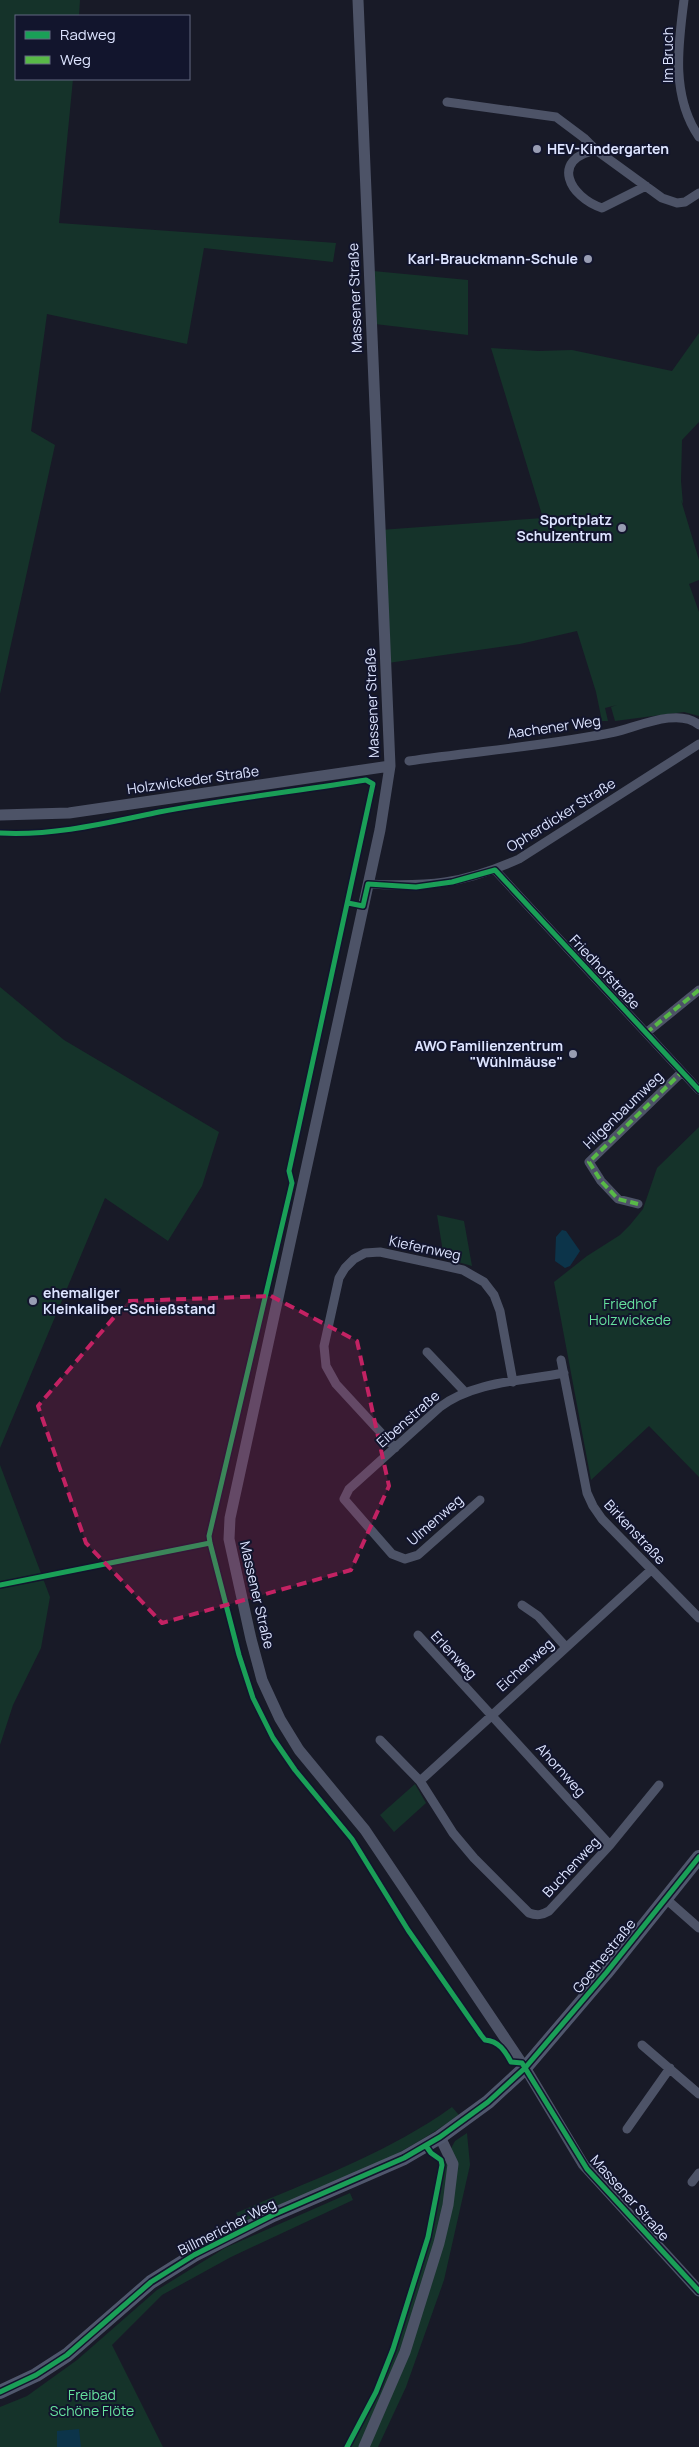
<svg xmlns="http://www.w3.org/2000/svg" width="699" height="2447" font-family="Manrope,sans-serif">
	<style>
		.green { fill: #15332a }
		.water { fill: #0c344a }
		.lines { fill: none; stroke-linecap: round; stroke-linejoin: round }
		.minor { stroke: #4d5367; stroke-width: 9 }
		.tertiary { stroke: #4d5367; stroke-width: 11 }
		.secondary { stroke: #50576d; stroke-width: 14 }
		.quiet { stroke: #58b947; stroke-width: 4; stroke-dasharray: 8 4; stroke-linecap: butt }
		.cycleway-casing { stroke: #12152d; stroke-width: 8 }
		.cycleway { stroke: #1a9f57; stroke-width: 5 }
		.marked { fill: #c32263; fill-opacity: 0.2; stroke: #c32263; stroke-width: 4; stroke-dasharray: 10 6; stroke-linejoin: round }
		.poi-dot { fill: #989db3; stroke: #12152d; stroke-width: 2 }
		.labels { text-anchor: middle; stroke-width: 4; stroke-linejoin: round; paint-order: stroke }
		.street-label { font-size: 14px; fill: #dde4ff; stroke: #12152d }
		.poi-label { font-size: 14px; font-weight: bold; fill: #dde4ff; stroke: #12152d; text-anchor: end }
		.park-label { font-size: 14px; fill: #66e29e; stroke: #12152d }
	</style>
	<rect width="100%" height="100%" fill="#181a27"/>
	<path class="green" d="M0,0H80L79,16H16V79H73L59,223L336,243L333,262L204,248L187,344L47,314L31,431L55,445L0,694Z
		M373,271L468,280V335L375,324Z
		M699,333V422L682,440L681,481L683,504L681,500L699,560V580L689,584L699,612V716L684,712L615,721L611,707L617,705L605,708L608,721H602L596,692L577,631L520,644L388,663L380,530L543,518L491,348L538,351L572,350L672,371Z
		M0,987L64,1040L219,1132L202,1186L168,1241L105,1198L0,1448Z
		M699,1127V1477L649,1426L591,1480L554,1282L587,1256L620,1235L630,1225L643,1209L657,1168Z
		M437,1215L464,1221L472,1266L444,1258Z
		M0,1465L50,1597L41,1648L13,1705L0,1745Z
		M415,1784L426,1803L394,1832L380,1815Z
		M452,2107L459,2115C392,2163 317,2192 242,2224L236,2213C309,2181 387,2154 452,2107Z
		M467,2133L470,2165L444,2280L406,2387L378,2447H350L379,2393L404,2326L430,2236L443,2163L455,2141Z
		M350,2193L353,2200L231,2257L162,2295L112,2345L163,2447H0V2407L27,2396L77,2360L157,2290L225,2248Z"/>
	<path class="water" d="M562,1230L566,1231L580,1251L570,1266L565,1268L555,1261L556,1237Z
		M79,2429L81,2447H57V2431Z"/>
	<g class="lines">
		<path class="minor" d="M684,0C678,46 671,96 699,137
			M447,102L556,117L584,138L596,150L662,198L677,203L685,202L699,193
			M596,150C550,159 569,197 602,208L646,186
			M409,761C477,751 547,746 615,732C637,727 679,707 699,725
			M495,870L699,1090
			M368,884C428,887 463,884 519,859L699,744
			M646,1033L699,990
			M638,1204L618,1199L601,1181L589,1162L682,1072
			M427,1352L465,1392
			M561,1360L587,1493L593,1506L602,1519L699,1618
			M395,1448L336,1384L326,1366L324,1346L339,1278L345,1268L354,1259L365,1253L380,1252L463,1270L484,1282L494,1295L500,1311L513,1382
			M480,1500L418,1555L405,1559L392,1554L344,1499L349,1489L440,1407C474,1381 523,1381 564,1373
			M522,1605L538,1616L566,1647
			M418,1635L610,1845
			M380,1740L420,1781L453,1833L474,1858L529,1913C537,1916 542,1915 549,1911L610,1845L659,1785
			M420,1781L651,1570
			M666,1899L699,1928
			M642,2045L699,2094
			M627,2129L670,2068
			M692,2182L699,2173"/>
		<path class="tertiary" d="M358,0L390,766L380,830L230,1518L229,1539L251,1639L262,1680L280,1719L299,1750L365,1830L529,2074L583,2164L699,2291
			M0,815L69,813L390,766
			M364,2447L405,2352L439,2243L448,2205L453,2164L440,2137"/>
		<path class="secondary" d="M0,2392L36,2375L67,2355L151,2282L194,2255L273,2215L404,2158L440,2137L488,2102L525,2068L606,1973L699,1857"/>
		<path class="quiet" d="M646,1033L699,990
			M638,1204L618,1199L601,1181L589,1162L682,1072"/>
		<defs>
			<path id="cycleway" d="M0,833C54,836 106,823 159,812C227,799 297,791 366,780L373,784L289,1171L292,1183L209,1536L210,1543L239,1655L253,1698L273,1738L295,1770L352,1839L408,1930L481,2035L485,2040C499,2041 505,2051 511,2062L522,2063L587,2169L699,2291
				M348,903L363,906L368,884L416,887L452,882L495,870L699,1090
				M0,1585L210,1543
				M0,2392L36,2375L67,2355L151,2282L194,2255L273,2215L404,2158L440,2137L488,2102L525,2068L606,1973L699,1857
				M347,2447L376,2392L393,2349L428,2237L442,2165L441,2160L431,2153L426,2146"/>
		</defs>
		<use href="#cycleway" class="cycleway-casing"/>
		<use href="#cycleway" class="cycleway"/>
	</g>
	<path class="marked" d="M271,1296L357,1341L389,1486L351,1570L162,1623L86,1543L38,1406L128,1301Z"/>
	<g class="poi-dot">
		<circle cx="537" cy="149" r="5"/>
		<circle cx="588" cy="259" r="5"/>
		<circle cx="622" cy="528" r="5"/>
		<circle cx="573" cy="1054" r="5"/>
		<circle cx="33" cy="1301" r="5"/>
	</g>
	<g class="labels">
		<g class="street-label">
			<text transform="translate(668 55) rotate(-90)" y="5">Im Bruch</text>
			<text transform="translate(355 298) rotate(-92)" y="5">Massener Straße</text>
			<text transform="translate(372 703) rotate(-92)" y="5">Massener Straße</text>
			<text transform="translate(554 727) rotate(-8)" y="5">Aachener Weg</text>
			<text transform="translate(193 780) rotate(-8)" y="5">Holzwickeder Straße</text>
			<text transform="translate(561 815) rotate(-32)" y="5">Opherdicker Straße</text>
			<text transform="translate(605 972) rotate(47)" y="5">Friedhofstraße</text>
			<text transform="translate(623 1110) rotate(-44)" y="5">Hilgenbaumweg</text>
			<text transform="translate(425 1248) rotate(12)" y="5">Kiefernweg</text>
			<text transform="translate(408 1419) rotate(-41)" y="5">Eibenstraße</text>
			<text transform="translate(435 1520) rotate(-41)" y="5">Ulmenweg</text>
			<text transform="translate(635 1532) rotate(47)" y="5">Birkenstraße</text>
			<text transform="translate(257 1595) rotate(77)" y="5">Massener Straße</text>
			<text transform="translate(454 1655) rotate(47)" y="5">Erlenweg</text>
			<text transform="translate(525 1665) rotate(-42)" y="5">Eichenweg</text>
			<text transform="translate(561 1770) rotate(48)" y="5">Ahornweg</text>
			<text transform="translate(571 1867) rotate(-47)" y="5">Buchenweg</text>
			<text transform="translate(604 1956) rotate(-51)" y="5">Goethestraße</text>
			<text transform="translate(630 2198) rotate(48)" y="5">Massener Straße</text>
			<text transform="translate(227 2227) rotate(-27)" y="5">Billmericher Weg</text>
		</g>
		<g class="poi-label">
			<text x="547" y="154" text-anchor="start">HEV-Kindergarten</text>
			<text x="578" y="264">Karl-Brauckmann-Schule</text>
			<text x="612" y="525">Sportplatz<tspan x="612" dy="16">Schulzentrum</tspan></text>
			<text x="563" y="1051">AWO Familienzentrum<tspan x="563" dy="16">"Wühlmäuse"</tspan></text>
			<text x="43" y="1298" text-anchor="start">ehemaliger<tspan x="43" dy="16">Kleinkaliber-Schießstand</tspan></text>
		</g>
		<g class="park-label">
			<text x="630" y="1309">Friedhof<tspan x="630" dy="16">Holzwickede</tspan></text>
			<text x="92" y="2400">Freibad<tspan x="92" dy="16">Schöne Flöte</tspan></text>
		</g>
	</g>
	<rect x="15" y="15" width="175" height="65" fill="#12152d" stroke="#636881"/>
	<rect x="25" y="31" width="25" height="8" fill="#1a9f57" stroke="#636881"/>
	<text x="60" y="40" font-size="15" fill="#dde4ff">Radweg</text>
	<rect x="25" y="56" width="25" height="8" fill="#58b947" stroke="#636881"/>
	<text x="60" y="65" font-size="15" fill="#dde4ff">Weg</text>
</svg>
